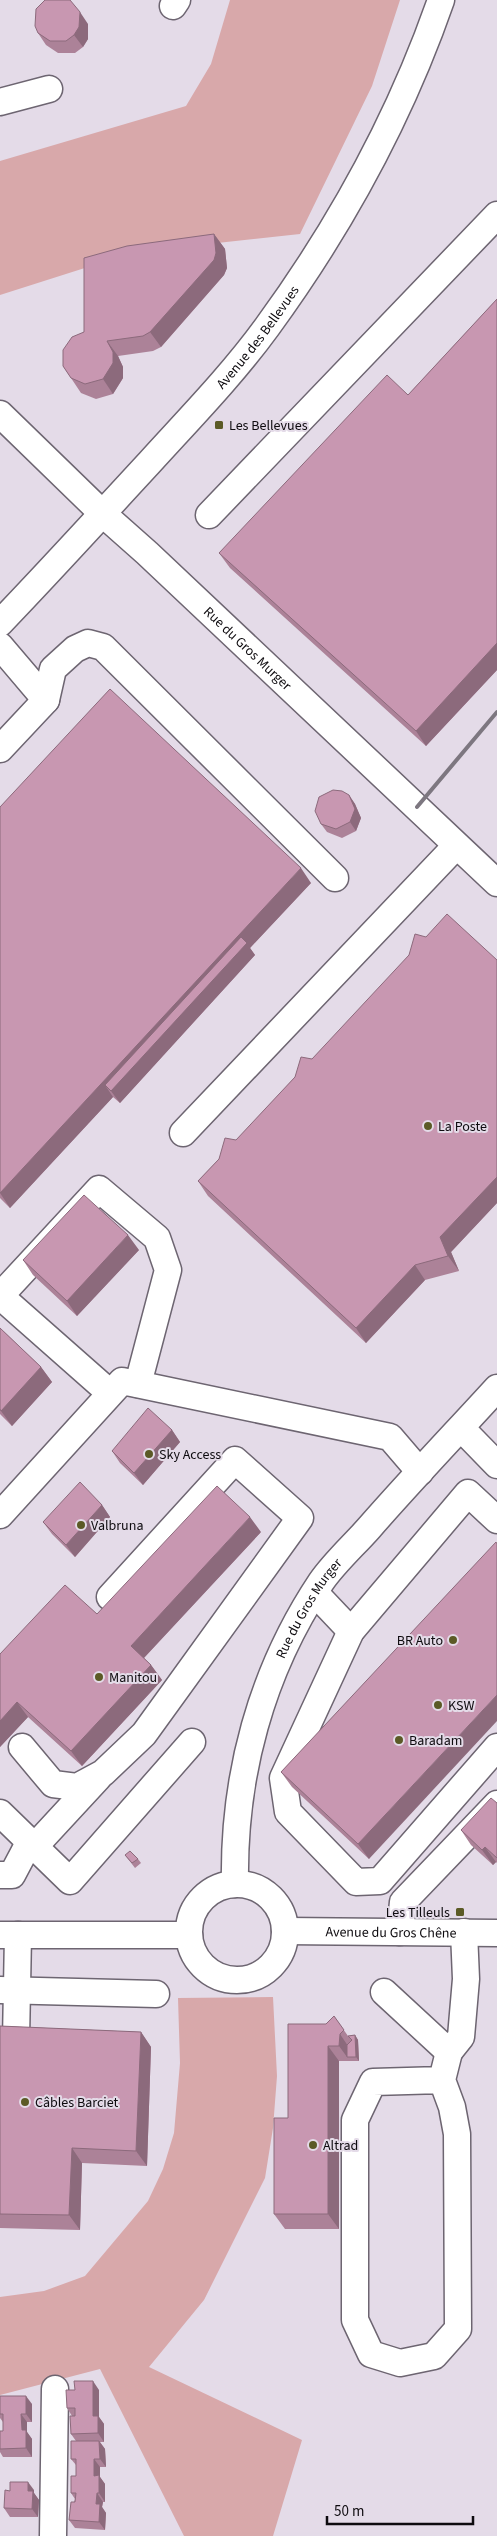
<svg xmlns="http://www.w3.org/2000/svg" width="497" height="2536" font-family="'Source Sans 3',sans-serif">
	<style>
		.green { fill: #d8a8aa }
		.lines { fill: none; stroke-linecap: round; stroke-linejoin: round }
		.minor-casing { stroke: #6d6571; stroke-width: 29 }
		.minor { stroke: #fff; stroke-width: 26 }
		.rail { stroke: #7d7780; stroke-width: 4 }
		.wall { fill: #ac8298 }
		.shaded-wall { fill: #8c6a7c }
		.building { fill: #c897b1; stroke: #8c6a7c }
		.poi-dot { fill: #5b5a26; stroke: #e4dbe8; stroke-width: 2 }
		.labels { text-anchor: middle; stroke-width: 4; stroke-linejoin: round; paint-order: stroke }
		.street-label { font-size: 14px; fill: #0e0b0f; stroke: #e4dbe8 }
		.poi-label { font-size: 14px; fill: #0e0b0f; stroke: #e4dbe8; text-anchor: start }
	</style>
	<rect width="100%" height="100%" fill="#e4dbe8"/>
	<path class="green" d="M230,0H400L372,86L300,234L135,252L0,295V161L186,106L211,64Z
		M273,1997L277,2076L273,2128L265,2178L204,2300L149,2367L302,2440L273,2536H184L100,2369L0,2395V2297L44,2291L85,2276L148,2201L163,2169L174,2133L180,2063L178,1998Z"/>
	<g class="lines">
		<defs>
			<g id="minor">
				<path d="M173,6L177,0"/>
				<path d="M0,102L49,89"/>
				<path id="s1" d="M0,414L103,514L147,553L497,883"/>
				<path d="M209,515L497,215"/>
				<path id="s2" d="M0,623C51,570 100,516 150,462C190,418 232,375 267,327C340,227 400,118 441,0"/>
				<path d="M0,646L46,700"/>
				<path d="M0,749L46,700L53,669L75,649L88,643L103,647L335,878"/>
				<path d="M183,1133L456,846"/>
				<path d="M0,1296L99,1189L157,1238L168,1270L138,1384"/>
				<path d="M0,1296L110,1393"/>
				<path d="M461,1428L497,1465"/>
				<path d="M0,1515L122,1381L390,1437L420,1472"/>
				<path d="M497,1520L468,1493L351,1631L283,1778L288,1812L356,1882L380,1881L497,1747"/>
				<path d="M315,1593L351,1631"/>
				<path d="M22,1747L53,1784L77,1787L103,1773L144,1734L300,1518L235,1460L110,1597"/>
				<path d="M0,1813L70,1881L192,1742"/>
				<path d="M36,1845L98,1778"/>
				<path d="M0,1875H12L30,1841"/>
				<path id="s3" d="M235,1884C233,1776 261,1672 321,1582C334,1563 353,1546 369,1528C410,1481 454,1435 497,1388"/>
				<circle cx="237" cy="1932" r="48"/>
				<path id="s4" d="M285,1931L497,1933"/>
				<path d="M400,1932L403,1902L497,1804"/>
				<path d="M0,1935H189"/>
				<path d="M0,1990L156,1994"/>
				<path d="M384,1992L449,2052L461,2037L466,1979L464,1932"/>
				<path d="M16,2040L18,1935"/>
				<path d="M442,2080L452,2107L457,2134L458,2329L434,2356L400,2363L371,2354L355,2320V2120L373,2082L442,2080L449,2052"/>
				<path d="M53,2536L55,2389"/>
			</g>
		</defs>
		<use href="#minor" class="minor-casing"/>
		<use href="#minor" class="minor"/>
		<path class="rail" d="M417,807L497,712"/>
	</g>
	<path class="wall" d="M88,24V39L83,47L75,53H58L46,45L38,33Z
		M214,234L225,249L227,268L224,275L161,347L153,351L118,356L123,367V378L113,394L96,399L81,393L63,366L84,332Z
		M497,299V670L426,746L230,568L219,553L408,395Z
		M349,795L355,804L361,818L356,831L342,838L327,832L321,824Z
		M0,807L311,883L250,948L255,955L120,1103L113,1097L10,1208L0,1198Z
		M497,960V1203L451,1252L459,1271L425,1280L366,1343L208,1196L198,1181L219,1159L312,1059Z
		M139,1250L77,1316L33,1275L23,1260Z
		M0,1328L41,1367L52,1382L12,1426L0,1414Z
		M172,1430L180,1442L143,1485L120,1463L112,1451Z
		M102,1505L110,1517L75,1557L52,1534L43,1522Z
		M261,1532L144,1658L151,1665L162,1680L82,1766L28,1717L0,1747V1654L97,1614Z
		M497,1544L369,1859L292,1787L281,1772Z
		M497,1803V1863L496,1862L493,1865L471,1845L461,1830Z
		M125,1855L138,1859L141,1863L135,1868Z
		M334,2016L348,2036L355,2035L358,2040L359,2061H339V2229H285L274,2214L288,2118L326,2024Z
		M0,2026L141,2032L151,2047L147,2166L82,2163L80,2230L0,2228Z
		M99,2390V2417L104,2424V2442H100L105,2449L106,2467H100V2477L105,2484V2502H103L102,2507L106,2513L105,2530L75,2528L69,2520L75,2499L71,2493L76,2476V2465L71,2459L76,2441L71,2434L72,2416L67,2408Z
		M0,2396L32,2404V2422H27V2432L32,2439V2457H3L0,2452V2431H3V2422L0,2418Z
		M34,2490V2493L39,2500L38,2517H10L4,2508Z"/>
	<path class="shaded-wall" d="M80,12L88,24V39L83,47L74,35Z
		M214,234L225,249L227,268L224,275L161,347L150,332Z
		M107,341L118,356L123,367V378L113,394L103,379Z
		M497,643V670L426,746L416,731Z
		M349,795L355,804L361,818L356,831L350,822Z
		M301,868L311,883L250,948L255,955L120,1103L111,1091L105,1085L113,1097L10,1208L0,1193Z
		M497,1177V1203L451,1252L459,1271L448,1256L440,1237Z
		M128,1235L139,1250L77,1316L67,1301Z
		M415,1265L425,1280L366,1343L356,1328Z
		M41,1367L52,1382L12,1426L1,1411Z
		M172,1430L180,1442L143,1485L134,1473Z
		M102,1505L110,1517L75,1557L66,1545Z
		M250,1517L261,1532L141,1661L131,1646Z
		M151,1665L162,1680L82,1766L71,1751Z
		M497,1695V1721L369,1859L358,1844Z
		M17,1702L28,1717L0,1747V1721Z
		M485,1847L496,1862L493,1865L482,1850Z
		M141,2032L151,2047L147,2166L136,2151Z
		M340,2034L350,2049L347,2057L339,2046Z
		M355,2035L358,2040L359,2061L356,2057Z
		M328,2046L339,2061V2229L328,2214Z
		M72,2148L82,2163L80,2230L69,2215Z
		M93,2381L99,2390V2417L104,2424V2442L98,2433L93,2416Z
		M26,2396L32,2404V2422L26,2414Z
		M21,2414L27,2422V2432L32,2439V2457L26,2448L22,2430Z
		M99,2441L105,2449L106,2467L100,2459Z
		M94,2459L100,2467V2477L105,2484V2502L99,2493L94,2476Z
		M28,2482L34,2490V2493L39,2500L38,2517L32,2509L28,2491Z
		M97,2493L103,2502L102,2507L106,2513L105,2530L99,2522L96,2504Z"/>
	<path class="building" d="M45,0H70L80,12L79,27L74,35L66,41H50L38,33L35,26L36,9Z
		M214,234L216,253L214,260L150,332L143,336L107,341L113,352V363L103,379L85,384L71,378L63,366V350L72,337L84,332V258L127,246Z
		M497,299V643L416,731L219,553L387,375L408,395Z
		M110,689L301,868L0,1193V807Z
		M333,790L342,791L349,795L355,809L350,822L336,829L321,824L315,811L319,797Z
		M447,914L497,960V1177L440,1237L448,1256L415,1265L356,1328L198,1181L219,1159L225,1138L236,1140L295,1077L301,1057L312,1059L409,955L415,934L426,937Z
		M241,937L247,943L111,1091L105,1085Z
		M84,1195L128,1235L67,1301L23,1260Z
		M0,1328L41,1367L1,1411L0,1409Z
		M148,1408L172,1430L134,1473L112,1451Z
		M80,1482L102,1505L66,1545L43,1522Z
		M217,1486L250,1517L131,1646L151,1665L71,1751L17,1702L0,1721V1654L65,1585L97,1614Z
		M496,1542L497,1544V1695L358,1844L281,1772Z
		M491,1798L497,1803V1858L485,1847L482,1850L461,1830Z
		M130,1851L138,1859L132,1863L125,1855Z
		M334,2016L344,2030L340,2034L339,2046H328V2214H274V2118H288V2024H326Z
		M0,2026L141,2032L136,2151L72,2148L69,2215L0,2214Z
		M355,2035L356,2057H347V2045L352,2040L348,2036Z
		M74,2381H93V2416H98V2433L71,2434L70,2416H75V2408H67L66,2390H75Z
		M0,2396H26V2414H21L22,2430H26V2448L0,2449V2431H3V2414H0Z
		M71,2441H99L100,2459H94V2476L99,2475V2493H97L96,2504H100L99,2522L69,2520L71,2502H75L76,2493H71V2476H76V2459H71Z
		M10,2482H28V2491H33L32,2509L4,2508L5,2490L10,2491Z"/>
	<g class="poi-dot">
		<rect x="214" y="420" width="10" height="10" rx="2.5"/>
		<circle cx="428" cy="1126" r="5"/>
		<circle cx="149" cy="1454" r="5"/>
		<circle cx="81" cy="1525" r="5"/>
		<circle cx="453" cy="1640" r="5"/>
		<circle cx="99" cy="1677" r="5"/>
		<circle cx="438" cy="1705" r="5"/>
		<circle cx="399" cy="1740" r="5"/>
		<rect x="455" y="1907" width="10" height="10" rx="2.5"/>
		<circle cx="25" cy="2102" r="5"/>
		<circle cx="313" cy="2145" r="5"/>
	</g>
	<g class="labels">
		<g class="street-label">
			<text dy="5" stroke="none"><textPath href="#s2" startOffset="385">Avenue des Bellevues</textPath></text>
			<text dy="5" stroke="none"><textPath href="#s1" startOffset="341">Rue du Gros Murger</textPath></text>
			<text dy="5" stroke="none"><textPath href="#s3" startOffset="290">Rue du Gros Murger</textPath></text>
			<text dy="5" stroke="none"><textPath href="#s4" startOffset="106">Avenue du Gros Chêne</textPath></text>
		</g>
		<g class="poi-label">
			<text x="229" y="430">Les Bellevues</text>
			<text x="438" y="1131">La Poste</text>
			<text x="159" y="1459">Sky Access</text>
			<text x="91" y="1530">Valbruna</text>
			<text x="443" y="1645" text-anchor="end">BR Auto</text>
			<text x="109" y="1682">Manitou</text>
			<text x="448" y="1710">KSW</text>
			<text x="409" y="1745">Baradam</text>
			<text x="450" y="1917" text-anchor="end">Les Tilleuls</text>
			<text x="35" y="2107">Câbles Barciet</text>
			<text x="323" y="2150">Altrad</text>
		</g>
	</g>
	<path d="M327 2516v8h146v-8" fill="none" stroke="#0e0b0f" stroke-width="2.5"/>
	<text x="334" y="2516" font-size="15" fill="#0e0b0f" stroke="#e4dbe8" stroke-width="4" paint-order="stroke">50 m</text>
</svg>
